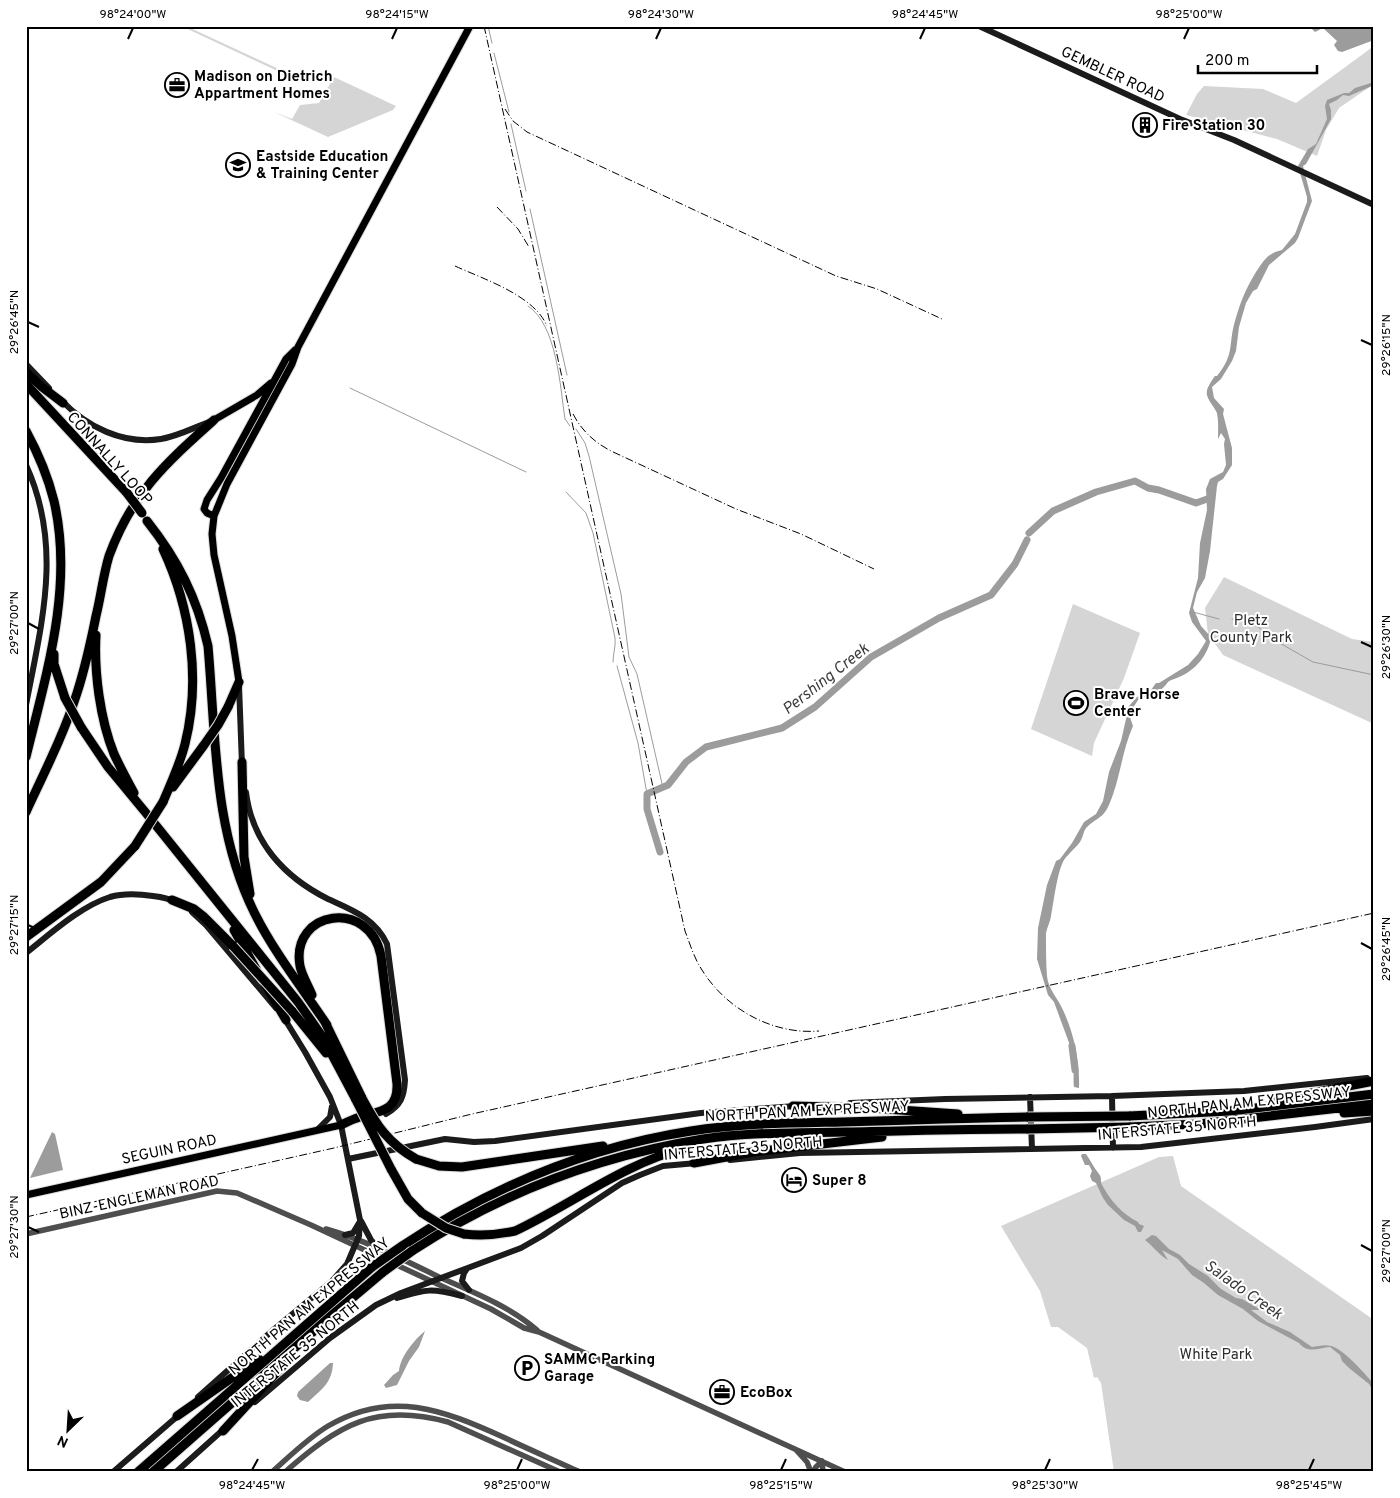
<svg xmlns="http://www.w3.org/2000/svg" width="1400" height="1498" font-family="Overpass,sans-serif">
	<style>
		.green { fill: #d5d5d5 }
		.water { fill: #9c9c9c }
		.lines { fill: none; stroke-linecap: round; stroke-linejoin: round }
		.stream { stroke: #9c9c9c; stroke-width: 1 }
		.river { stroke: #9c9c9c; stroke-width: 7 }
		.primary-casing { stroke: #dbdbdb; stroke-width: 9 }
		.motorway-casing { stroke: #dbdbdb; stroke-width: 11 }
		.tertiary { stroke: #4e4e4e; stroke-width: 5.5 }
		.secondary { stroke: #1b1b1b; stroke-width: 6 }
		.primary { stroke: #000; stroke-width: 7 }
		.motorway { stroke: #000; stroke-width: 9 }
		.rail { stroke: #000; stroke-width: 1; stroke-dasharray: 8 2.5 1 2.5; stroke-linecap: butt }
		.motorway-bridge-casing { stroke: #dbdbdb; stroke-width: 11; stroke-linecap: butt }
		.motorway-bridge { stroke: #000; stroke-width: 9 }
		.ticks { fill: none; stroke: #000; stroke-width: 2 }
		.labels { text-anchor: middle; stroke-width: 4; stroke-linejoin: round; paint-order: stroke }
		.street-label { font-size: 15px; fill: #000; stroke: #fff }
		.poi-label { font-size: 15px; font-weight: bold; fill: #000; stroke: #fff; text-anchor: start }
		.park-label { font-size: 15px; fill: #2c2c2c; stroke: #fff }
		.water-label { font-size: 16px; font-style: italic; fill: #3d3d3d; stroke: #fff }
		.neatline { fill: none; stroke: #000; stroke-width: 2 }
		.ticks-label { font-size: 12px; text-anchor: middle; fill: #000 }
	</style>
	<rect width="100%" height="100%" fill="#fff"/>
	<path class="green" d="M181,26H186L285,72L284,74Z
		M1374,46V84L1339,108L1326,130L1317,156L1277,139L1186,115L1197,94L1204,86L1263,89L1296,103Z
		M334,77L396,106L393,110L328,137L274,112L292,119L300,105L319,103Z
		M1224,577L1352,639L1374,642V724L1223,655L1208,634L1205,608Z
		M1073,604L1140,633L1124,678L1094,743L1092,756L1031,729Z
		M1173,1156L1181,1186L1374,1320V1472H1114L1101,1383L1097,1377L1094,1378L1087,1348L1058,1327H1051L1040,1291L1001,1226L1159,1157Z"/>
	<path class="water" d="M1309,26H1374V40L1342,52L1338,51L1334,45L1337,41L1323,28L1315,32Z
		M1374,82V85L1372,86L1349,96L1343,95L1337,100L1329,104L1331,110V119L1306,164L1303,166L1312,201L1298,238L1295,243L1269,265L1257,289L1253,291L1246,303L1239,327L1236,351L1232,361L1221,379L1212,387L1214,398L1224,409L1223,414L1232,448V465L1223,479L1218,482L1217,486L1210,551L1205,578L1197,592L1193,608L1201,626L1211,637C1209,654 1195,671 1179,677C1175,679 1172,679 1168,682C1163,690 1149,699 1140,697L1129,714L1133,726C1121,753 1120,783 1107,809C1102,818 1094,820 1087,827C1083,831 1084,835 1081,840C1080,844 1068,854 1064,860C1057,872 1054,901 1051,916C1050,923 1045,931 1046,938C1046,951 1046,964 1047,976C1048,989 1058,998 1063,1010C1074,1034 1080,1061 1079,1088L1074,1087C1073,1083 1074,1064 1075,1059L1054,1002L1048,995L1037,959L1038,928L1047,885L1056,861L1060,859L1072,843L1084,822L1096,814L1103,801L1109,772L1121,741L1129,706L1136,698L1148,690H1151L1156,683H1159L1188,665L1198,654L1206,641L1192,622L1189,613L1198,578L1200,543L1207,510L1206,489L1210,479L1223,472L1226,465L1224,444L1225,439L1221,433L1218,439C1218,433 1219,416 1216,411C1206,395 1202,394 1215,376H1217C1235,354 1228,345 1235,321C1240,303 1246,288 1256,272C1264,260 1268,253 1282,250L1295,234L1307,202V197L1298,166L1308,149L1316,144L1327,119L1325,106L1327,100L1344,93H1349L1355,88Z
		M52,1132L55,1134L63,1170L30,1178Z
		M1082,1154H1086C1091,1161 1094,1168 1099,1174C1102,1177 1100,1181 1102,1185C1111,1201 1122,1214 1138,1222L1139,1224L1144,1226L1141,1232H1138L1135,1226L1124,1220L1108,1205L1103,1198L1096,1183L1092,1181L1090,1176L1092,1171L1089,1165H1085L1081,1156Z
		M1152,1235L1156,1236L1169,1249L1180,1255L1189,1264L1208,1276L1221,1289L1236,1298L1242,1299L1261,1310H1251L1267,1322L1290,1332L1312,1347C1318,1346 1325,1344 1331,1346C1344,1349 1364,1373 1374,1384V1392L1369,1384L1349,1368L1342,1361L1340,1355L1330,1347C1318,1348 1308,1354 1299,1343L1258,1321L1243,1309L1218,1295L1204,1283L1192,1275L1178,1259L1162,1250L1168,1260C1160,1256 1153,1246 1145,1240Z
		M425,1331L419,1347L409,1361L397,1385L386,1388L384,1385L393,1375L399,1371C400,1357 414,1340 425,1331Z
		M330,1363H333C332,1383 322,1389 308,1402L300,1400L297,1396L298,1392Z"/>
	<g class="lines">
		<path class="stream" d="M488,26L492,43
			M494,53L509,112
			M511,124L526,191
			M530,209L567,375
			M528,306C557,325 560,386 565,419L570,426
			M350,388L526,472
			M576,429L585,443L589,456L621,594L629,657L637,674L663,788
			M566,492L586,513L593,533L615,638C616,647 613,653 613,662
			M1193,612L1219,619
			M1232,619L1246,621L1258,627L1278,642L1313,662L1374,675
			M617,666L638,743L647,794"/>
		<path class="river" d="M1029,533L1053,511L1096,492L1135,481L1148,488L1159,490L1196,503L1210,498
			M660,852L647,809V794L668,785L686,762L706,747L782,728L815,707L871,657L939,618L991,595L1015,564L1027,540
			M1072,1046L1075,1070"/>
		<defs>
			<path id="primary" d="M214,420L257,395L271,383
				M214,516L207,513L204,509L207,500L221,478L286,359L295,350
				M239,682L232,636L214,555L212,534L214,516L227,484L292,364L298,347L470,26
				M26,1195L341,1125"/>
			<path id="motorway" d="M26,372L42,387L63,403
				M26,384L127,493
				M26,431C38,453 48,477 54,501C74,587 46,675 26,757
				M147,521C178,560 197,598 208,646C216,737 213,831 255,914C274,952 303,989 327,1025
				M163,549C191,609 201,680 185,744C180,764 171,783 163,802
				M96,635C94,672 100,719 114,754C120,767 127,780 134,793
				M54,654V664L65,698
				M228,707L239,682
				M81,727L108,767L146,813L298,1002L322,1036L356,1100
				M242,762L244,857L250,894
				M173,787L204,745
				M26,812C44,773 64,734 77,693C85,668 91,641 96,616C101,596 103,576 109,556C132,493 166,463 214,420
				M172,900L194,909L203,916L233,946
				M234,930L256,969
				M26,937L101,882L135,846
				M265,984L286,1020
				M312,995C308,985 302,976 300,966C290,910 370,898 381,956L397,1084C398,1111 381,1111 360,1117C353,1119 347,1122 341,1125
				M292,1011L326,1053
				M325,1022L362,1098
				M1276,1100L1374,1081
				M793,1106L871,1108L958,1114
				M1344,1113L1374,1111
				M1129,1116L1230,1111L1374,1094
				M1129,1127L1199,1124L1374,1104
				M416,1159L439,1166L462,1167L603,1146
				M694,1163L753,1152L882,1137
				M391,1169L408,1199L422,1213
				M464,1234C482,1236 497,1235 515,1231C572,1204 623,1164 685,1148
				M402,1246C490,1188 587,1147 691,1131C741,1123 792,1123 842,1122C904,1120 966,1118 1028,1117
				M412,1251C501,1193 598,1156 703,1139C750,1132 798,1133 846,1132C907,1131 967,1129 1028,1129
				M177,1416L259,1359
				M223,1431L289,1359
				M138,1472L372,1267
				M153,1472L332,1315L383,1272"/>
		</defs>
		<use href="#primary" class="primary-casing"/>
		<use href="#motorway" class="motorway-casing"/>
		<path class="tertiary" d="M326,1229C365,1240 402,1259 439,1277C473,1292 509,1306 537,1330
			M26,1234L217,1191L237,1193L311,1225L491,1309L524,1328L539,1332L845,1472
			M797,1451L807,1462L811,1472
			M822,1461L823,1472
			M272,1472C290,1456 308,1438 328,1426C391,1389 443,1410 503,1437C528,1449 554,1460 580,1472
			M285,1472C339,1425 375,1402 448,1422L560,1472
			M813,1472L816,1467L822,1461"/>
		<path class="secondary" d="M979,26L1180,119L1234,140L1374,205
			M26,364L49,388
			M61,400C87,427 123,445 161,439C178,436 193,428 209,422
			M26,465C63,546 42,621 26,705
			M239,685L242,765
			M246,792C252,842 284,877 328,899C352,910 375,918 387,944L405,1080C404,1097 401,1105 386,1114
			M192,912L206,925L276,1008
			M26,953C50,934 81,906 110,897C124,893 139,894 153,896C161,897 168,898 175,902
			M1112,1096L1113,1148
			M1030,1097L1032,1149
			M850,1103L945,1099L1112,1096L1244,1091L1367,1078
			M317,1130L330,1117L332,1106
			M348,1159L445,1139L474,1142L495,1141L701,1113L795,1106
			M730,1160L800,1153L1141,1147L1315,1127L1374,1119
			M361,1221L371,1240L379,1249
			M345,1235L353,1233L359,1223
			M466,1270L464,1273L462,1281L469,1290
			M397,1298C427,1289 431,1288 462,1296
			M198,1397L272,1331L332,1281L347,1264L359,1236L360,1220L341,1125L330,1097L305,1052L284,1018
			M255,1402L330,1338L376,1305L401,1293L521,1248L542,1236L622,1183L640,1175L663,1166L697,1163
			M113,1472L180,1414
			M176,1472L225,1428"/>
		<use href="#primary" class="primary"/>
		<use href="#motorway" class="motorway"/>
		<path class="rail" d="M484,26L685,931C690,944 694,958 702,970C726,1009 773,1035 819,1031
			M505,109L513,121L527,132L836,276L877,289L942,319
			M497,207L518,229L529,247
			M455,266C483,279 534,295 547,326
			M573,414C582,431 594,442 611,451L736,509L801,534L874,569
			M26,1217L334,1148L472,1114L1374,913"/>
		<defs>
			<path id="motorway-bridge" d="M127,493L142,513
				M65,698L81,727
				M204,745L218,725L228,707
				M135,846L163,802
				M233,946L292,1011
				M362,1098C377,1126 388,1143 416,1159
				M356,1100L391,1169
				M1028,1117L1129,1116
				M1028,1129L1129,1127
				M422,1213L446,1228L464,1234
				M372,1267L402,1246
				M383,1272L412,1251"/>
		</defs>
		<use href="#motorway-bridge" class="motorway-bridge-casing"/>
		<use href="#motorway-bridge" class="motorway-bridge"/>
	</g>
	<path class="ticks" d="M128,39L133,28M392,39L397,28M656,39L661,28M920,39L925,28M1184,39L1189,28M28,322L39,327M1361,340L1372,345M28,623L39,629M1361,642L1372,647M28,925L39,930M1361,943L1372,949M28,1227L39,1232M1361,1245L1372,1251M252,1470L258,1459M517,1470L522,1459M781,1470L786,1459M1045,1470L1050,1459M1309,1470L1314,1459"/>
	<defs>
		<symbol id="office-ring" viewBox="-11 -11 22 22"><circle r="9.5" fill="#fff" stroke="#000" stroke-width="1.5"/><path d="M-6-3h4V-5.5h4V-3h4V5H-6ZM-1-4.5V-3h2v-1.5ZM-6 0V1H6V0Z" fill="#000"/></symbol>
		<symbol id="building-ring" viewBox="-11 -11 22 22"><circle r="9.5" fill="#fff" stroke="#000" stroke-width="1.5"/><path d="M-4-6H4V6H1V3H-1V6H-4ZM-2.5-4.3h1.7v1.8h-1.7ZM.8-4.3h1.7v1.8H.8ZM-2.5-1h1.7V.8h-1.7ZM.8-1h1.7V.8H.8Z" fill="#000"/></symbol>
		<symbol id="university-ring" viewBox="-11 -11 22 22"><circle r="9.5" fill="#fff" stroke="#000" stroke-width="1.5"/><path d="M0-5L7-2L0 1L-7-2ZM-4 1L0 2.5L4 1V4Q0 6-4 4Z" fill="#000"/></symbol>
		<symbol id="stadium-ring" viewBox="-11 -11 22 22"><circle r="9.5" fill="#fff" stroke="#000" stroke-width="1.5"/><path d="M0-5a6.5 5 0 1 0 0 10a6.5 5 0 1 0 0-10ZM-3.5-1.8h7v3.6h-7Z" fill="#000"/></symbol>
		<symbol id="hotel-ring" viewBox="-11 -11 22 22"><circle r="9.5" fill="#fff" stroke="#000" stroke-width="1.5"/><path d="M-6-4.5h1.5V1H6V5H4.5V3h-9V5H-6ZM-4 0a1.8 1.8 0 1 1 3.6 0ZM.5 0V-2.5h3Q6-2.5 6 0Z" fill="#000"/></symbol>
		<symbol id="parking-ring" viewBox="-11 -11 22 22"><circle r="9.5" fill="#fff" stroke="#000" stroke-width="1.5"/><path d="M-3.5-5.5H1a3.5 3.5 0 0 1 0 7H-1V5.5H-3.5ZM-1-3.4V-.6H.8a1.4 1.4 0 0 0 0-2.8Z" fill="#000"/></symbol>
	</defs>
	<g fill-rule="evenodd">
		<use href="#office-ring" x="163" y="71" width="28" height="28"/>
		<use href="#building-ring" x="1131" y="111" width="28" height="28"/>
		<use href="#university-ring" x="224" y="151" width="28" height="28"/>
		<use href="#stadium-ring" x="1062" y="689" width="28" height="28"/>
		<use href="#hotel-ring" x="780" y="1166" width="28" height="28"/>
		<use href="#parking-ring" x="513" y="1354" width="28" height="28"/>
		<use href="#office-ring" x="708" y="1378" width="28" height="28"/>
	</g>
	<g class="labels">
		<g class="street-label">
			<text transform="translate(1113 74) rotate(25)" y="5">GEMBLER ROAD</text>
			<text transform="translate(110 458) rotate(48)" y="5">CONNALLY LOOP</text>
			<text transform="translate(1249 1102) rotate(-6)" y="5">NORTH PAN AM EXPRESSWAY</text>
			<text transform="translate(807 1111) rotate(-3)" y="5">NORTH PAN AM EXPRESSWAY</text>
			<text transform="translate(1177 1128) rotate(-5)" y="5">INTERSTATE 35 NORTH</text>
			<text transform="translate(743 1148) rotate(-5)" y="5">INTERSTATE 35 NORTH</text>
			<text transform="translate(169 1149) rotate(-12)" y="5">SEGUIN ROAD</text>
			<text transform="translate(139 1197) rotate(-12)" y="5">BINZ-ENGLEMAN ROAD</text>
			<text transform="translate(309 1306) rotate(-40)" y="5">NORTH PAN AM EXPRESSWAY</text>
			<text transform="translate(295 1354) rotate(-39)" y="5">INTERSTATE 35 NORTH</text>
		</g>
		<g class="poi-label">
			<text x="194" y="81">Madison on Dietrich<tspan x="194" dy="17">Appartment Homes</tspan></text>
			<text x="1162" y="130">Fire Station 30</text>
			<text x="256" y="161">Eastside Education<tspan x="256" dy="17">&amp; Training Center</tspan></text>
			<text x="1094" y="699">Brave Horse<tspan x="1094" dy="17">Center</tspan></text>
			<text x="812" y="1185">Super 8</text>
			<text x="544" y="1364">SAMMC Parking<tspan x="544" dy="17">Garage</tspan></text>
			<text x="740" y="1397">EcoBox</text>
		</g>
		<g class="park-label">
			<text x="1251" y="625">Pletz<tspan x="1251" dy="17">County Park</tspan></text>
			<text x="1216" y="1359">White Park</text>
		</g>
		<g class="water-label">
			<text transform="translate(825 678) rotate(-38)" y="6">Pershing Creek</text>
			<text transform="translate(1244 1289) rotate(35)" y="6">Salado Creek</text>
		</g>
	</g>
	<rect width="1400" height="1498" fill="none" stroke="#ffffff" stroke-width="55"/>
	<g transform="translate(68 1430) rotate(205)" stroke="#ffffff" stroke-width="4" paint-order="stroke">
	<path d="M0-4L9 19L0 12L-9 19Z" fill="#000000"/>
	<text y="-8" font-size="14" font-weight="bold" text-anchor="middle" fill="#000000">N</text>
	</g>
	<path d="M1198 65v8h119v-8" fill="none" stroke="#000000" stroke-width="2.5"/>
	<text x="1205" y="65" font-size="15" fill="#000000" stroke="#ffffff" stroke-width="4" paint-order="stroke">200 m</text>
	<rect x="28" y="28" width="1344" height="1442" class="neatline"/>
	<g class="ticks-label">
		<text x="133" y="18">98°24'00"W</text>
		<text x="397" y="18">98°24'15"W</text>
		<text x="661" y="18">98°24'30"W</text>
		<text x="925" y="18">98°24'45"W</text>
		<text x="1189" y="18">98°25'00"W</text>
		<text transform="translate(14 322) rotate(-90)" y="4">29°26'45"N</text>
		<text transform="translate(1386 345) rotate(-90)" y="4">29°26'15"N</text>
		<text transform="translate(14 623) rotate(-90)" y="4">29°27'00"N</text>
		<text transform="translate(1386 647) rotate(-90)" y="4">29°26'30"N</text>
		<text transform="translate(14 925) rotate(-90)" y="4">29°27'15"N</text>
		<text transform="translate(1386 949) rotate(-90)" y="4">29°26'45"N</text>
		<text transform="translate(14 1227) rotate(-90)" y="4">29°27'30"N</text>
		<text transform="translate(1386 1251) rotate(-90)" y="4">29°27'00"N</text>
		<text x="252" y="1489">98°24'45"W</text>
		<text x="517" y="1489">98°25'00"W</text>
		<text x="781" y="1489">98°25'15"W</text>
		<text x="1045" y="1489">98°25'30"W</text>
		<text x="1309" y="1489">98°25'45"W</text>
	</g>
</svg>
